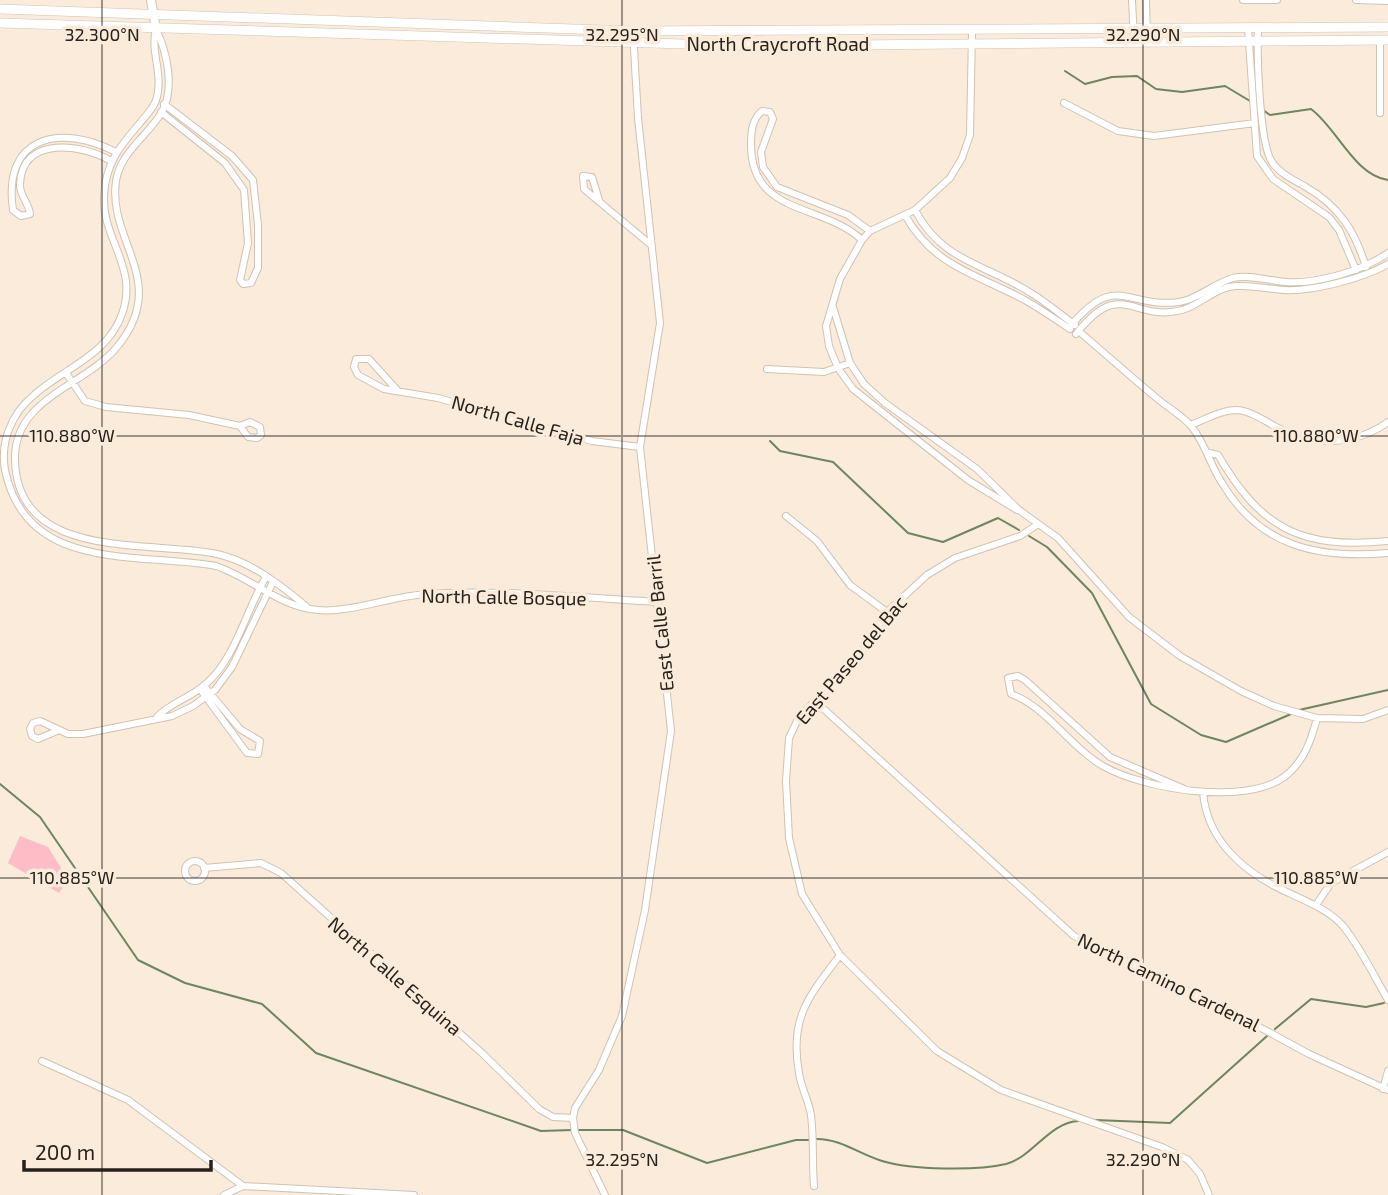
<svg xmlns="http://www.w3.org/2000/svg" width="1388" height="1195" font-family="'Exo 2',sans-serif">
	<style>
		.green { fill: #fcbdc7 }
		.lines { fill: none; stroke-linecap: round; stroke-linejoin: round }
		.stream { stroke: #6e855f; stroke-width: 2 }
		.minor-casing { stroke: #d1c2b1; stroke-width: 8 }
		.tertiary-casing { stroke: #d1c2b1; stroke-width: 10 }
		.secondary-casing { stroke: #d1c2b1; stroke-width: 10 }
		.minor { stroke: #fff; stroke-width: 6 }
		.tertiary { stroke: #fff; stroke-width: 8 }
		.secondary { stroke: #fff; stroke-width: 9 }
		.ticks { fill: none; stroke: #27221c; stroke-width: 2; stroke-opacity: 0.45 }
		.labels { text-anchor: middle; stroke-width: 7; stroke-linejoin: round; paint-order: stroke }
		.street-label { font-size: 19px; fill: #27221c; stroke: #faebda }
		.ticks-label { font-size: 18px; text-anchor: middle; fill: #27221c; stroke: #faebda; stroke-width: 7; stroke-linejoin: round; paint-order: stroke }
	</style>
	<rect width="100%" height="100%" fill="#faebda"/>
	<path class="green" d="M20,836L48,847L68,879L59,893L8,863Z"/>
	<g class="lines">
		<path class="stream" d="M1065,71L1085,84L1112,77L1137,76L1156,89L1182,92L1225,86L1250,101
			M1263,110L1270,115L1311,109C1337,128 1354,175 1388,180
			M770,441L780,451L833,462L908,533L943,542L998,518L1019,530
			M1029,536L1047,547L1092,593L1151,704L1201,735L1226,742L1291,714
			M1299,710L1388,690
			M0,784L40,817L138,960L185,983L262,1004L316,1053L541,1131L572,1130
			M1275,1029L1311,999L1366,1007L1384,1003
			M1095,1120L1170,1123L1267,1036
			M577,1130H623L707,1163L796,1140H811
			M817,1139C841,1139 859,1154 882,1161C912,1170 976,1171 1006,1164C1033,1157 1049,1122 1079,1121"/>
		<defs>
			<path id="minor" d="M1132,0L1134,41
				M1146,0L1147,41
				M1243,0H1277
				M1356,0L1388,1
				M1248,28L1257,156L1273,179L1329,217L1339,230L1356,270
				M1258,28C1257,52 1259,143 1272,162C1280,174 1294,180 1306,187C1339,206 1355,231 1366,267
				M156,29C150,51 163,73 157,97C155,107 147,114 140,123C120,146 105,164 104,197C102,239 139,268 122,314C108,355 64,368 34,395C12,413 0,441 5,470C26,573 137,552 216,566C252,578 279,607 318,610C348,613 387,598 418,595C497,588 579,598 659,602
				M156,30C167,51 175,89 162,112C147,137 121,151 116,181C107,241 171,282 117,347C85,386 14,398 15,459C16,562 150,540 217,554C250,561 282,586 307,607
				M972,32L970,135L962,158L950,178L915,210L870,231L862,240L840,279L826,326L829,346L838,368L853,389L968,480L1017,510
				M1064,103L1118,131L1154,136L1255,123
				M161,112L225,163L244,190L248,243L240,280L243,284L251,283L258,268V225L253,180L232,156L164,104
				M1380,113V40
				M111,161C83,144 22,135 20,184C19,195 29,203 30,214L21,216L13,210C2,136 60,123 116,152
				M599,200L592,177L583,176L584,189L651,245
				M915,210C942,262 986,264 1031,293C1046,302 1060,314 1075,325
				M905,215C933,266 976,274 1023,299C1039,308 1055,319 1070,329
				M862,240C823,203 751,216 751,145C751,132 752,119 762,111L770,112L773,119L761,152L763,167L777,187L848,215L870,231
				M833,307L850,363L864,384L885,403L977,469L1019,510L1058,538L1129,617L1180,656L1241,691L1274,706L1317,718L1363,719L1388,710
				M1069,328C1116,270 1126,309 1179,302C1197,300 1214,283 1233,278C1249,274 1270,281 1286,282C1317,284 1362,271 1388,253
				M1076,334C1122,276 1132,323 1182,310C1201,305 1215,287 1236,286C1252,285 1268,289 1284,290C1312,292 1364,278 1388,264
				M1082,334C1108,356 1133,379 1159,400C1170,409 1184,417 1192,427C1206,445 1210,465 1222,483C1260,547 1318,559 1388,553
				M767,369L824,372L850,363
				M66,373L85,401L106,407L189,415L240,426L250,422L260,427L261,435L257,438L248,437L240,426
				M397,390L369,359H356L354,367L358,375L384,389L438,398L592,441L640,447
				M1191,425C1206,419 1221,410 1237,410C1251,411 1265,421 1276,427C1313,447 1354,446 1388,422
				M1209,453L1218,455C1262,530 1301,549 1388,541
				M786,516L817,541L850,585L887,612
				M1037,525L1020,536L955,558L927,575L887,612L858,657L799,717L789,738L786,781L789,838L802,894L840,955L937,1051L1001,1090L1162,1147L1188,1160L1200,1174L1209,1195
				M200,689L247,753L258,754L260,741L240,729L204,686
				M816,702L1074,936L1241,1017L1309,1054L1388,1090
				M157,717C171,702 191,698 207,683C236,657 246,610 266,577
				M57,731L38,739L32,736L30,729L33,723L40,721L68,734H83L172,716L193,706L215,690L232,667L273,582
				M1184,789L1110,757L1025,680L1018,676L1008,678L1011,694C1047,707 1070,747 1103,766C1143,789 1245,806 1284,777C1304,762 1311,741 1317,718
				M1203,792C1207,842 1246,874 1289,893C1308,902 1329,910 1343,926C1361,948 1374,976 1388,1000
				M185 871a10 10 0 1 1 20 0a10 10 0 1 1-20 0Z
				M204,868L261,863L281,873L483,1054L539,1109L553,1117L573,1118
				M1316,905L1331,883L1388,852
				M42,1061L128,1100L243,1186L414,1195
				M1383,1089L1388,1071
				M814,1186C812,1163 814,1138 811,1115C809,1101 801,1088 799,1073C789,1018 809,996 840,955
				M224,1195L243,1186
				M605,1195L575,1133L573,1118L575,1108L599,1070L622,1016L645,910L671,731L640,447L660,323L638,118L633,31"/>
			<path id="tertiary" d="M151,0L156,29"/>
			<path id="secondary" d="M0,9L633,31L1388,27
				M0,23L748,46L1388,40"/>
		</defs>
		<use href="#minor" class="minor-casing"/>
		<use href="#tertiary" class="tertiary-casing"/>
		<use href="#secondary" class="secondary-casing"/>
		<use href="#minor" class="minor"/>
		<use href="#tertiary" class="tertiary"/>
		<use href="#secondary" class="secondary"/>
	</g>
	<path class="ticks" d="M102,0V1195M622,0V1195M1143,0V1195M0,436H1388M0,878H1388"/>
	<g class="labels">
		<g class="street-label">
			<text x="778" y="51">North Craycroft Road</text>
			<text transform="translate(518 420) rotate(16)" y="7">North Calle Faja</text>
			<text transform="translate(504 597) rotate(1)" y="7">North Calle Bosque</text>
			<text transform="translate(660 623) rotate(-96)" y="7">East Calle Barril</text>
			<text transform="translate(851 660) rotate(-50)" y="7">East Paseo del Bac</text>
			<text transform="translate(395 976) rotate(41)" y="7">North Calle Esquina</text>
			<text transform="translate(1169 982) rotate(26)" y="7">North Camino Cardenal</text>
		</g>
	</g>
	<g class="ticks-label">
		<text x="102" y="41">32.300°N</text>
		<text x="622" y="41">32.295°N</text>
		<text x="1143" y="41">32.290°N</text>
		<text x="1316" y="442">110.880°W</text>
		<text x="72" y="442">110.880°W</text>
		<text x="1316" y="884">110.885°W</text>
		<text x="72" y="884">110.885°W</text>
		<text x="622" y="1166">32.295°N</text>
		<text x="1143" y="1166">32.290°N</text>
	</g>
	<path d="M24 1160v10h187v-10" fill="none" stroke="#27221c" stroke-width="3.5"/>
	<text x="35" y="1160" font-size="21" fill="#27221c" stroke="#faebda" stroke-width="5" paint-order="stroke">200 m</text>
</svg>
